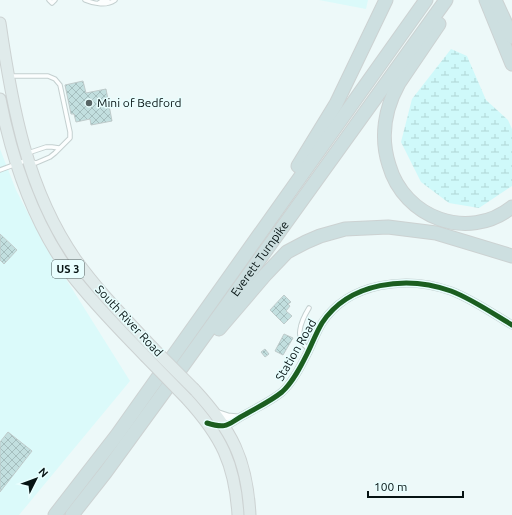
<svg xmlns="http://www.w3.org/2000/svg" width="512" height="515" font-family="Ubuntu,sans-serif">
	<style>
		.built { fill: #dbfafa }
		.wetland { fill: url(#wetland-marsh) }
		.building { fill: url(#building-cross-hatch); stroke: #bfcbcb }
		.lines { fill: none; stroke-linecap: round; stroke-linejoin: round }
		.service-casing { stroke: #c4d0d0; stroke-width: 5.5 }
		.minor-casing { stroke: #c4d0d0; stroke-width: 9 }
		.primary-casing { stroke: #ccd2d2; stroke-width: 13 }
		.motorway-casing { stroke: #ccd2d2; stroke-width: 15 }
		.service { stroke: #fcfefe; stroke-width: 3.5 }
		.minor { stroke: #fcfefe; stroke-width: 7 }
		.primary { stroke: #e0ebeb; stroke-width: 11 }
		.motorway { stroke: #cddfe0; stroke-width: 13 }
		.primary-bridge-casing { stroke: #ccd2d2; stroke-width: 13; stroke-linecap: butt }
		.primary-bridge { stroke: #e0ebeb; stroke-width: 11 }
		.cycleway-casing { stroke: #e8fefe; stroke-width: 8 }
		.cycleway { stroke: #1b5e20; stroke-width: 5 }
		.poi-dot { fill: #576464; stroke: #e8fefe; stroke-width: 1.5 }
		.labels { text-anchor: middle; stroke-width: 3; stroke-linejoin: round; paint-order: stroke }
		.shield { fill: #e8fefe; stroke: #4a5a5a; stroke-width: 1 }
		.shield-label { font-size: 11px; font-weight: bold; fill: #061313 }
		.poi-label { font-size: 12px; fill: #061313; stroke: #e8fefe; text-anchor: start }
		.street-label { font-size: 12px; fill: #061313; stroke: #e8fefe }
	</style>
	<defs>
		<pattern id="wetland-marsh" width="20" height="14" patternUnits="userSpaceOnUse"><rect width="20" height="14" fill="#cff9fa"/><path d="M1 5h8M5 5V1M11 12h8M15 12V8" fill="none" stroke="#b0d5d5"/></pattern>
		<pattern id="building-cross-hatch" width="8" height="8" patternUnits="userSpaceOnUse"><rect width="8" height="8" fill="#c2dfdf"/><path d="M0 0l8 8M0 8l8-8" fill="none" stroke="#a5bebe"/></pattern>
	</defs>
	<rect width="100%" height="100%" fill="#edf9f9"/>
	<path class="built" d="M319,0H368L366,9Z
		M0,149L16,190L44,244L130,381L19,515H0Z"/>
	<path class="wetland" d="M451,49L467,56L486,100L508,120L512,129V186L479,208L449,203L421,182L401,142L412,99Z"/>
	<path class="building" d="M83,81L86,93L106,89L112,121L91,125L90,119L76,122L74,114H71L65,85Z
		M0,234L17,250L4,264L0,260Z
		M284,295L291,302L288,304L290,306L286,311L292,316L284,324L270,310Z
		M284,334L293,338L283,355L275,351Z
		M265,349L269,354L265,357L261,352Z
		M8,432L32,451L0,492V442Z"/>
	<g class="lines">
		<defs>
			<path id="service" d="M49,0L52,3L55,0
				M85,0C94,4 107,6 115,0
				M99,3L103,0H108
				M11,76H48L55,79L60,85L70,132V138L55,153L50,157L36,163L32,162
				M0,170L27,160L31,152L46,147H52L59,148
				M309,308C301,321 293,340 309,349"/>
			<path id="minor" d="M216,413L228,417L238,418
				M207,423C229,430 228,423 246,414C258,407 271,401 282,392C293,382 301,366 307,354C312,344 316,333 322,323C349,282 407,275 451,291C472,299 492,313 512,325"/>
			<path id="primary" d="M0,23C12,106 27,190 76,260C98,291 126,319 152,347
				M0,99C12,160 33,222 70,273C93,303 119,329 145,356
				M194,389C232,430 247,459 250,515
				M187,399C221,436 235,464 238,515"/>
			<g id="motorway">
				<path d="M486,0L512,64"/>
				<path d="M495,0L512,37"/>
				<path d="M439,24L399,83C385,108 380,137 389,165C404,218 468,242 512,207"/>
				<path d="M298,166L336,104L386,0"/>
				<path d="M219,329L266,274L287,252L306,242L320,236L345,229L388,227L436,233L512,256"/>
				<path d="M55,515L117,435L426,0"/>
				<path id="s1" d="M72,515L105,473L164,392L446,0"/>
			</g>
		</defs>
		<use href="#service" class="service-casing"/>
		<use href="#minor" class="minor-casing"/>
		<use href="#primary" class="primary-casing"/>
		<use href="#motorway" class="motorway-casing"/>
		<use href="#service" class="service"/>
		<use href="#minor" class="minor"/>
		<use href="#primary" class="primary"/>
		<use href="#motorway" class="motorway"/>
		<defs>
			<path id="primary-bridge" d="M152,347L194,389
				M145,356L187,399"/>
		</defs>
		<use href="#primary-bridge" class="primary-bridge-casing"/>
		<use href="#primary-bridge" class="primary-bridge"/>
		<defs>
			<path id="cycleway" d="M207,423C229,430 228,423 246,414C258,407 271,401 282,392C293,382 301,366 307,354C312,344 316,333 322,323C349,282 407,275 451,291C472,299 492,313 512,325"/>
		</defs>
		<use href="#cycleway" class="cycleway-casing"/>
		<use href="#cycleway" class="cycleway"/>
	</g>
	<circle class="poi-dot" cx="89" cy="103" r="4"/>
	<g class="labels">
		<rect class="shield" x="52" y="260" width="32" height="18" rx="3"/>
		<g class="shield-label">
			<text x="68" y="273">US 3</text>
		</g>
		<g class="poi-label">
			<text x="97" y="107">Mini of Bedford</text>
		</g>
		<g class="street-label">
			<text dy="4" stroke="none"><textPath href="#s1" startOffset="318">Everett Turnpike</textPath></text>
			<text transform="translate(129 321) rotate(47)" y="4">South River Road</text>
			<text transform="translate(296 350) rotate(-60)" y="4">Station Road</text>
		</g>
	</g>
	<g transform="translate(36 479) rotate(48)" stroke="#e8fefe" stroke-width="3" paint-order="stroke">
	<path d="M0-3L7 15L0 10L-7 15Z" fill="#061313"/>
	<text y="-6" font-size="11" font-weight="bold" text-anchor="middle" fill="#061313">N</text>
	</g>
	<path d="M368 491v6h95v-6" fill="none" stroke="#061313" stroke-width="2"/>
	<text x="374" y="491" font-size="12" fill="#061313" stroke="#e8fefe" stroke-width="3" paint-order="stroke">100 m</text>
</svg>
